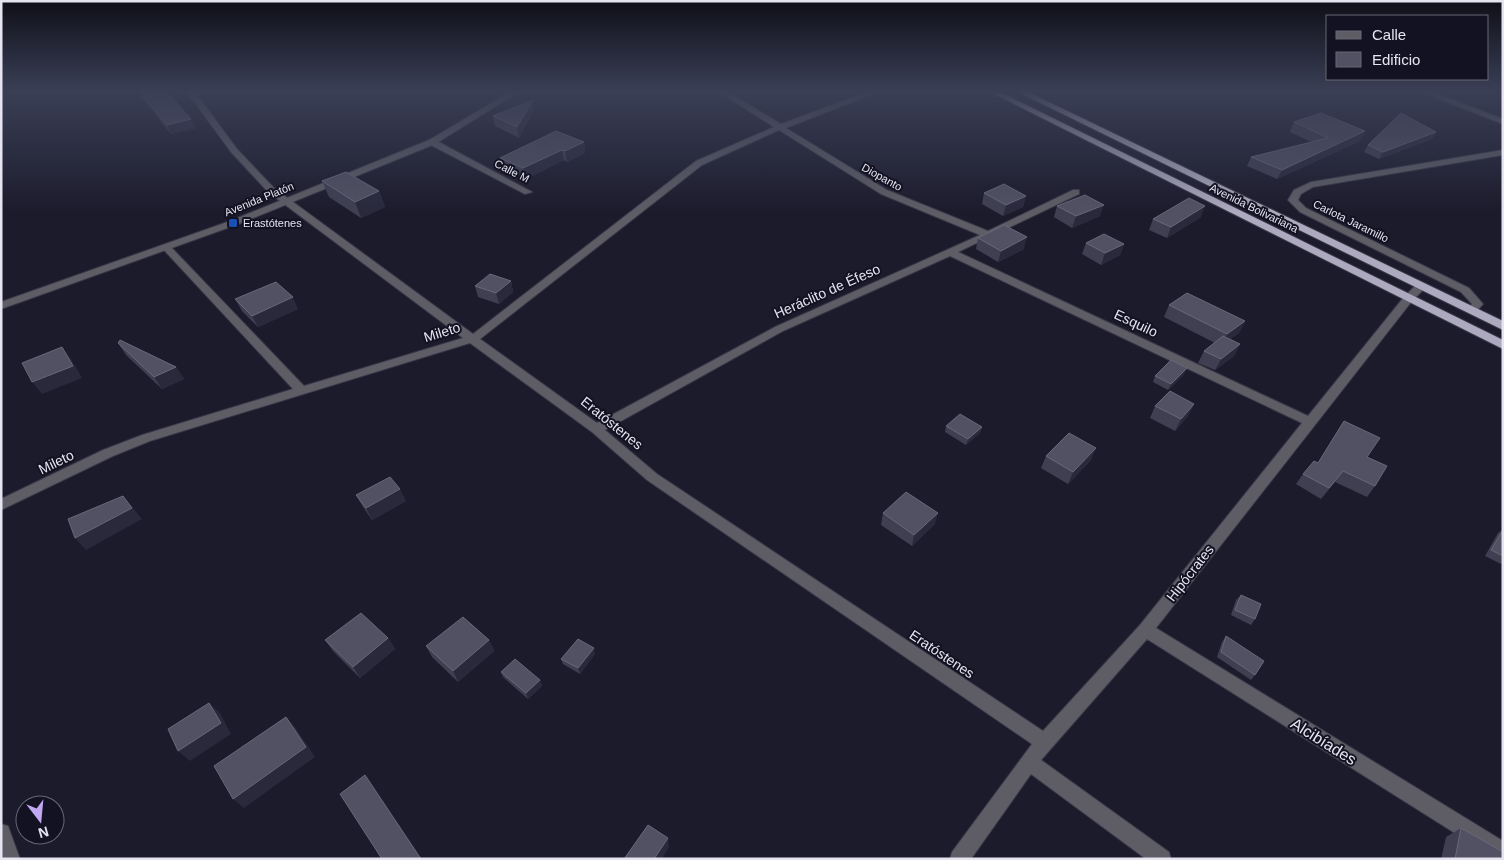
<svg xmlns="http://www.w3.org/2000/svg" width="1504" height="860" font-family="Helvetica,sans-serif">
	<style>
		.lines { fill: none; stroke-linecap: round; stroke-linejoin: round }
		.minor-casing { stroke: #383747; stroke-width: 2 }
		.tertiary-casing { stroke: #383747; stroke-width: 2 }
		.trunk-casing { stroke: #383747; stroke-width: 2 }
		.minor { fill: #5e5d66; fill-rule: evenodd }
		.tertiary { fill: #5e5d66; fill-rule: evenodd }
		.trunk { fill: #ada9be; fill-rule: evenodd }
		.wall { fill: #403f52 }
		.shaded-wall { fill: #2a293c }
		.building { fill: #525163; stroke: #696879 }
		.transit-dot { fill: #1a4fb4; stroke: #131222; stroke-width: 2 }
		.labels { text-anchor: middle; stroke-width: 4; stroke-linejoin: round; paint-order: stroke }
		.far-street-label { font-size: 11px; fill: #e5e4f0; stroke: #131222 }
		.far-poi-label { font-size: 11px; fill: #e5e4f0; stroke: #131222; text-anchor: start }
		.street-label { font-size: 14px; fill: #e5e4f0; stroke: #131222 }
		.near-street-label { font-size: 16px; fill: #e5e4f0; stroke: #131222 }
	</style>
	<rect width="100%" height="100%" fill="#1c1b2c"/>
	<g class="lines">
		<defs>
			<path id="minor" d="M187,92H195L237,149L274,188L473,334L696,161L774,127L719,92H728L781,124L867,92H878L786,128L887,190L988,231L1073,190H1079V194L958,252L1308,416L1404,297L1416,285H1424V289L1412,301L1156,628L1503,841V859H1496L1147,639L1041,760L1169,852L1171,859H1146L1031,774L971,859H950L952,852L1032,744L647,480L592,432L470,343L150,441L113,456L1,510V499L103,450L142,435L293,389L163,249V245H169L304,386L463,338L268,192L231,152ZM779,130L881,194L980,235L775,327L597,423L480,339L702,165ZM950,256L1302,423L1140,625L1043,731L657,474L605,430L783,331Z
				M1421,92H1432L1503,119V124Z
				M429,140H435L532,192L525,194L429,144Z
				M1503,150V155L1313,187L1301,194L1298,200L1306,208L1469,288L1483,304L1475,313L1471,314L1466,311L1472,304L1461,292L1300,212L1288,200L1294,190L1311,182Z
				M1,824L8,826L20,859H1Z"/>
			<path id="tertiary" d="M510,92H519L435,144L236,225L1,309V302L230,221L429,140Z"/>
			<path id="trunk" d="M990,92H1000L1503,340V349Z
				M1018,92H1028L1503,321V330Z"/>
		</defs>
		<use href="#minor" class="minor-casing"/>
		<use href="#tertiary" class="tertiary-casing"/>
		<use href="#trunk" class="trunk-casing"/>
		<use href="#minor" class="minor"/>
		<use href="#tertiary" class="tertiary"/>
		<use href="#trunk" class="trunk"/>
	</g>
	<path class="wall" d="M140,92L196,128L171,134L143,99Z
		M533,100L534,110L519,138L495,126L493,116Z
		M1294,122L1365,131L1360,141L1277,179L1247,166L1251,157L1311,142L1290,132Z
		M1436,132L1432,139L1379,159L1364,152L1368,145Z
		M584,142L585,153L567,162L564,160L526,179L503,168L500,158Z
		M322,181L379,191L385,207L361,218L329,197Z
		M984,193L1026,196L1023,207L1003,216L982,204Z
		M1057,206L1100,216L1072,228L1054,217Z
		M1201,217L1167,238L1149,230L1153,219Z
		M978,238L1024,249L998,262L976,249Z
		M1086,243L1124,244L1120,255L1101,265L1082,254Z
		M511,281L513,292L499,304L478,297L475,286Z
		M235,299L298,309L258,327L242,311Z
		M1169,305L1245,321L1239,333L1230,339L1240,344L1234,356L1215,370L1198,363L1204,351L1215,343L1164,317Z
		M118,343L176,367L184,379L162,389L126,355Z
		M1184,374L1168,390L1153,382L1155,376Z
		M1194,404L1188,416L1175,431L1150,418L1155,406Z
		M1344,421L1367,457L1375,486L1367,497L1335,482L1321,499L1296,484L1303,474L1318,463Z
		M946,426L982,427L980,433L966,445L945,432Z
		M1046,456L1091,460L1068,484L1041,468Z
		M356,495L406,501L372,520L363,507Z
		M883,513L935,524L912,546L881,525Z
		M1503,529V562L1501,564L1485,556L1498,533Z
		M1241,595L1255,619L1251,625L1231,615L1236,600Z
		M1226,636L1255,675L1251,680L1217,657L1222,642Z
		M388,638L395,649L360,678L333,651L325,640Z
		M489,640L494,651L458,682L432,657L426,646Z
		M595,654L580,674L563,664L561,659Z
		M501,672L540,680L542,686L528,699L503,677Z
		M1461,828L1503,859H1441L1446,837Z"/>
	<path class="shaded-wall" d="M533,100L534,110L519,138L517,127Z
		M191,119L196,128L171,134L167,125Z
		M1365,131L1360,141L1277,179L1282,170Z
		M1436,132L1432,139L1379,159L1383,152Z
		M584,142L585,153L567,162L565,151Z
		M562,150L564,160L526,179L523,168Z
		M379,191L385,207L361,218L355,202Z
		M1026,196L1023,207L1003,216L1006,205Z
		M1104,205L1100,216L1072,228L1076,216Z
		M1205,206L1201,217L1167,238L1171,227Z
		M1027,237L1024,249L998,262L1001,251Z
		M1124,244L1120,255L1101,265L1105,253Z
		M511,281L513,292L499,304L496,293Z
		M293,297L298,309L258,327L252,316Z
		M1245,321L1239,333L1221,346L1227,334Z
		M1240,344L1234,356L1215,370L1221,359Z
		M62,347L71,359L82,378L42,394L32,382Z
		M176,367L184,379L162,389L154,377Z
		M1187,368L1184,374L1168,390L1171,384Z
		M1194,404L1188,416L1175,431L1181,419Z
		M982,427L980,433L966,445L968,439Z
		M1096,448L1091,460L1068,484L1073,472Z
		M400,489L406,501L372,520L366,508Z
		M123,496L142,519L86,550L75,538Z
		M938,513L935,524L912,546L914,535Z
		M388,638L395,649L360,678L353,667Z
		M489,640L494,651L458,682L453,671Z
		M594,648L595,654L580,674L578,668Z
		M540,680L542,686L528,699L526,693Z
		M209,703L220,713L231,734L190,761L178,751Z
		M286,717L295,727L315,757L244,808L233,799Z
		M365,775L372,785L422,859H421Z
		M668,838L669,847L662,859H654Z"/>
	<path class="building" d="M140,92H167L191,119L167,125Z
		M533,100L517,127L493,116Z
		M1321,113L1365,131L1282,170L1251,157L1328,138L1294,122Z
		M1401,113L1436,132L1383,152L1368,145Z
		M556,131L584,142L565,151L562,150L523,168L500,158Z
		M346,172L379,191L355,202L322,181Z
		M1004,184L1026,196L1006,205L984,193Z
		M1085,195L1104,205L1076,216L1057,206Z
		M1189,198L1205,206L1171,227L1153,219Z
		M1004,225L1027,237L1001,251L978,238Z
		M1104,234L1124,244L1105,253L1086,243Z
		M490,274L511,281L496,293L475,286Z
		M276,282L293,297L252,316L235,299Z
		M1187,293L1245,321L1227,334L1169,305Z
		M1223,336L1240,344L1221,359L1204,351Z
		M120,340L176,367L154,377L118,343Z
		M62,347L73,366L32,382L22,363Z
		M1171,360L1187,368L1171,384L1155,376Z
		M1170,391L1194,404L1181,419L1155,406Z
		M960,414L982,427L968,439L946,426Z
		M1344,421L1380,438L1367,457L1387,466L1375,486L1343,471L1329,488L1303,474L1314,461L1318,463Z
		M1069,433L1096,448L1073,472L1046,456Z
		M390,477L400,489L366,508L356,495Z
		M906,492L938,513L914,535L883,513Z
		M123,496L132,508L75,538L68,519Z
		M1503,530V556L1491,550Z
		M1241,595L1261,604L1255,619L1235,610Z
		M361,613L388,638L353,667L325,640Z
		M463,617L489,640L453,671L426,646Z
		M1226,636L1264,661L1255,675L1221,652Z
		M578,639L594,648L578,668L561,659Z
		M515,659L540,680L526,693L501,672Z
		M209,703L221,723L178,751L168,729Z
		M286,717L306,747L233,799L214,766Z
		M365,775L421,859H382L340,794Z
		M648,825L668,838L654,859H624Z
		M1461,828L1503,852V859H1455Z"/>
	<linearGradient id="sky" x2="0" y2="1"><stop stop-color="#0f0f18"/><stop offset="0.43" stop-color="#3a3f56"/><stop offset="1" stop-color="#3a3f56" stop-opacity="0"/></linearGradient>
	<rect width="1504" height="212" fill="url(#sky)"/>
	<rect class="transit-dot" x="228" y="218" width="10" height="10" rx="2.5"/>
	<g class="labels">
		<g class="far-street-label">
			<text transform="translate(512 171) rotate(27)" y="4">Calle M</text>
			<text transform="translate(882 177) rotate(29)" y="4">Diopanto</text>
			<text transform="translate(259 199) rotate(-22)" y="4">Avenida Platón</text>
			<text transform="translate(1254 208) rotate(26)" y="4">Avenida Bolivariana</text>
			<text transform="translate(1351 221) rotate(26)" y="4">Carlota Jaramillo</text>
		</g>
		<g class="far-poi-label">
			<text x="243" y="227">Erastótenes</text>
		</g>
		<g class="street-label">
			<text transform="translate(827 291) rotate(-24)" y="5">Heráclito de Éfeso</text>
			<text transform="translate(1136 323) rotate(25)" y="5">Esquilo</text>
			<text transform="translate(442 332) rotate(-17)" y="5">Mileto</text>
			<text transform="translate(612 423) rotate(39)" y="5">Eratóstenes</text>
			<text transform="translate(56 462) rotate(-26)" y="5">Mileto</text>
			<text transform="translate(1190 573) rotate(-52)" y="5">Hipócrates</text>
			<text transform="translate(942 654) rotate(34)" y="5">Eratóstenes</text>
		</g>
		<g class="near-street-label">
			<text transform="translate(1324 741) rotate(32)" y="6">Alcibíades</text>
		</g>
	</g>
	<rect width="1504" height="860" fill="none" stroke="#e5e4f0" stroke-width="5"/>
	<rect x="1326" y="15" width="162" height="65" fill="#131222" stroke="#676674"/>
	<rect x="1336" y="31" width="25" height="8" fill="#5e5d66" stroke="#676674"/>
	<text x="1372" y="40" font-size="15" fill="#e5e4f0">Calle</text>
	<rect x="1336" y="52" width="25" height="15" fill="#525163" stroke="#676674"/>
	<text x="1372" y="65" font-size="15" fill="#e5e4f0">Edificio</text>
	<g transform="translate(40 820) rotate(164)"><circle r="24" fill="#131222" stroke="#676674"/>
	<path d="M0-4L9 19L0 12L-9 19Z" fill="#c2a8f3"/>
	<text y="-8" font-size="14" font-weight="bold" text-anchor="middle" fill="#e5e4f0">N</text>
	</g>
</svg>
